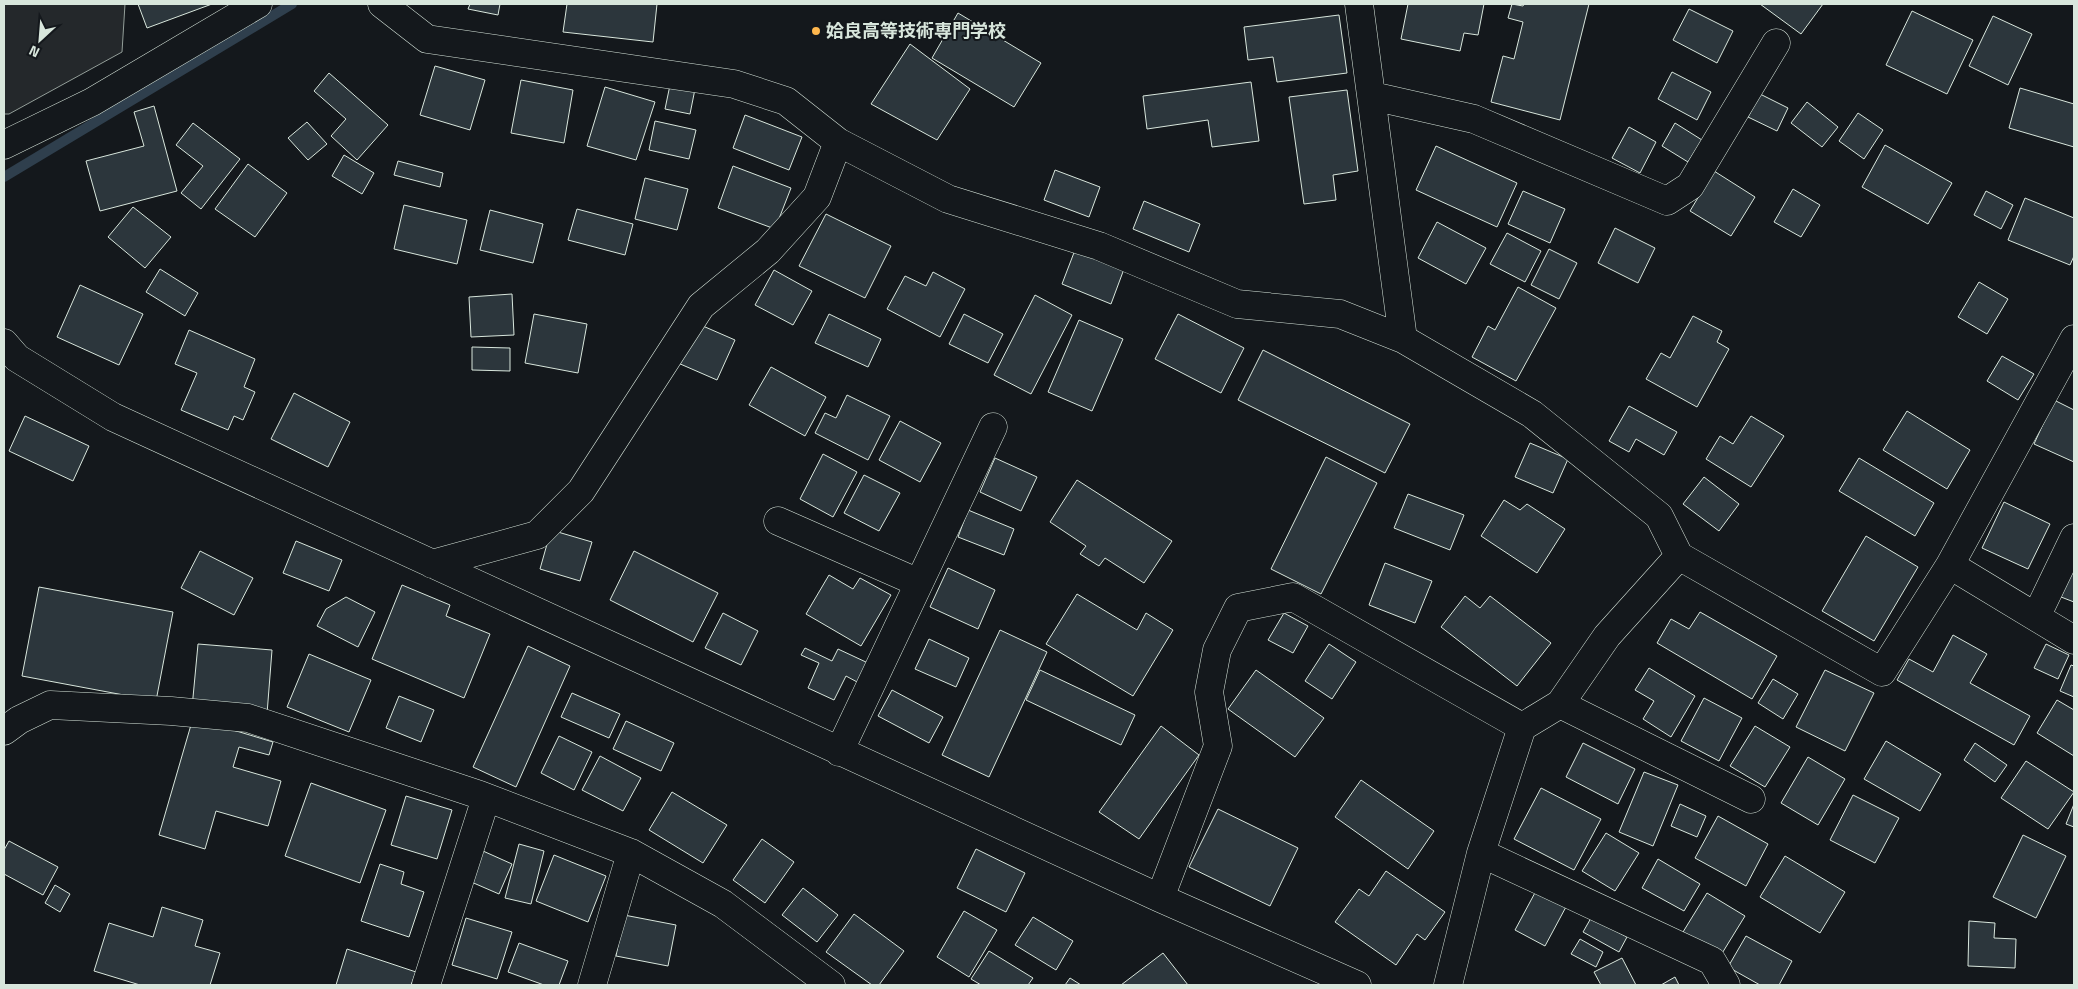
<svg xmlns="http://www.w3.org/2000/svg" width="2078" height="989" font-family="'Titillium Web','Noto Sans JP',sans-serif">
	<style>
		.parking { fill: #24282b; stroke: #939e99 }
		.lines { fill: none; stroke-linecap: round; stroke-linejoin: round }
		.stream { stroke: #2f3f4d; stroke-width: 10 }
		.building { fill: #2c363c; stroke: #d8e6dc }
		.minor-casing { stroke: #d8e6dc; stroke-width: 29 }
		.minor { stroke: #14181c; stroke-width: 28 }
		.poi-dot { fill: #ffb74d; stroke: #14181c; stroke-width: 2 }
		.labels { text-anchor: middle; stroke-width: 4; stroke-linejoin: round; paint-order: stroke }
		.poi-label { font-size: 18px; font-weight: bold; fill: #d8e6dc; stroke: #14181c; text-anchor: start }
	</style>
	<rect width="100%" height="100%" fill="#14181c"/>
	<path class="parking" d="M4,4H125L122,52L9,114H4Z"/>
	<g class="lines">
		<path class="stream" d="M4,177L292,4"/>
	</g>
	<path class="building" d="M138,4H212L147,28Z
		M470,4H500L498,15L468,9Z
		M567,4H657L653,42L563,32Z
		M1408,4H1484L1478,35L1464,33L1460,51L1401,39Z
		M1512,4L1523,6L1524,4H1589L1560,120L1491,102L1503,56L1514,59L1523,22L1508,18Z
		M1760,4H1823L1801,34Z
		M1689,9L1733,31L1717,63L1673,40Z
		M1912,11L1973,40L1947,94L1886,65Z
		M958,13L1041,63L1014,107L932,58Z
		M1339,15L1347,73L1277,82L1273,57L1248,60L1244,27Z
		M1993,16L2032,34L2008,85L1969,66Z
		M910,44L970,89L937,140L871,104Z
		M435,66L485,80L470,130L420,115Z
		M1672,72L1711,92L1697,120L1658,99Z
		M329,73L388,125L357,160L331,136L346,119L314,91Z
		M521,80L573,90L564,143L511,133Z
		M1251,82L1259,141L1212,147L1208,120L1147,129L1143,96Z
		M670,85L695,89L690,114L665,109Z
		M605,87L655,102L636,160L587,146Z
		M2020,88L2074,104V147L2009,128Z
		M1347,90L1358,171L1333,175L1336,200L1304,204L1289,97Z
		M1760,94L1788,108L1777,131L1748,117Z
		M1807,102L1838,127L1822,147L1791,123Z
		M154,106L177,191L100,211L86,161L144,146L134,112Z
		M1858,113L1883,130L1864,159L1839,141Z
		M745,115L802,137L789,170L733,148Z
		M655,121L696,130L689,159L649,150Z
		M307,122L327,144L308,160L288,138Z
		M193,123L240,159L201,209L181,193L203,166L176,145Z
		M1675,123L1702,140L1688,162L1662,146Z
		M1629,127L1656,142L1640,173L1612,158Z
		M1885,145L1952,183L1928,224L1862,187Z
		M1436,146L1517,183L1497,227L1416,190Z
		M344,155L374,173L362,194L332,176Z
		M398,161L443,173L440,187L394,175Z
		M248,164L287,193L255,237L215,209Z
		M733,166L791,188L775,229L718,208Z
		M1055,170L1100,187L1089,217L1044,200Z
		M1714,171L1755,197L1731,236L1690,211Z
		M645,178L688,189L677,230L635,219Z
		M1793,189L1820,205L1801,237L1774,222Z
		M1523,191L1565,209L1550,243L1508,224Z
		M1986,191L2013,205L2001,229L1974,215Z
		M2025,198L2074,218V256L2070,265L2008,240Z
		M1144,201L1200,224L1189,252L1133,229Z
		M404,205L467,220L457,264L394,249Z
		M133,207L171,237L145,268L108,237Z
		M577,209L633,224L625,255L568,240Z
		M490,210L543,224L533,263L480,250Z
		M826,214L891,246L865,298L799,266Z
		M1437,222L1486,248L1466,284L1418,258Z
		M1615,228L1655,248L1638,283L1598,263Z
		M1507,233L1541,251L1525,282L1490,264Z
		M1549,249L1577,263L1559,299L1531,285Z
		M1075,250L1124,269L1111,304L1062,284Z
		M160,269L198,293L185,316L146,292Z
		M774,270L812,291L793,325L755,305Z
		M933,272L965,289L940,337L887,309L905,276L926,286Z
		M1979,282L2008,299L1987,334L1958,317Z
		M80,285L143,314L119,365L57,337Z
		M1518,287L1556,308L1516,381L1472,357L1488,326L1495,330Z
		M512,294L514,335L471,337L469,297Z
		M1035,295L1072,315L1031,394L994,375Z
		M534,314L587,324L578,373L525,363Z
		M829,314L881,339L868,367L815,343Z
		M964,314L1003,334L988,363L949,344Z
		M1178,314L1244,348L1221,393L1155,359Z
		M1693,316L1722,331L1717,342L1729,349L1697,407L1646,379L1661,353L1670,358Z
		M1079,320L1123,339L1092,411L1048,392Z
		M696,323L735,340L717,380L678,363Z
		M189,330L255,359L244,387L255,392L243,420L234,416L228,430L181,410L197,373L175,364Z
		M472,347L510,348V371L472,370Z
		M1263,350L1410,424L1385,473L1238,400Z
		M2002,356L2034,374L2018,400L1987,381Z
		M771,367L826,397L805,436L749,405Z
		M294,393L350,422L328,467L271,439Z
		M847,395L890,416L868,460L815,433L825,413L836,418Z
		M2054,400L2074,410V462L2034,444Z
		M1629,406L1677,432L1664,455L1636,439L1629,452L1609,441Z
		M1907,411L1970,450L1947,489L1883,450Z
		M25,416L89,446L73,481L9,451Z
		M1751,416L1784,436L1751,487L1706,459L1720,436L1733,444Z
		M900,421L941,443L920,482L879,460Z
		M1530,443L1568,459L1553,493L1515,477Z
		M823,454L857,472L833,517L800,499Z
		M1326,457L1377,483L1321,594L1271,569Z
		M995,458L1037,477L1021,511L980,492Z
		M1859,458L1934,503L1915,536L1839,491Z
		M864,475L900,493L879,531L844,513Z
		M1704,477L1739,504L1719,531L1683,504Z
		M1077,480L1172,541L1144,583L1105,558L1099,566L1080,554L1086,546L1050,522Z
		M1408,494L1464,515L1450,550L1394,528Z
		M1504,500L1520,510L1527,504L1565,529L1537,573L1481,536Z
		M2004,502L2050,524L2028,569L1982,548Z
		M968,510L1014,529L1004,555L958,537Z
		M551,530L592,542L580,581L540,569Z
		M1866,536L1918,567L1874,641L1822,611Z
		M296,541L342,560L329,591L283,573Z
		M200,551L253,578L234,615L181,588Z
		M634,551L718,593L693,642L610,600Z
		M1385,563L1432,581L1415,623L1369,605Z
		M2074,564V602L2061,597Z
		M948,568L995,590L978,629L930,607Z
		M829,575L853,589L860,578L891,595L861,646L806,614Z
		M402,585L450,605L446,616L490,634L464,698L372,659Z
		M39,587L173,612L156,701L22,676Z
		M1077,594L1137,630L1146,613L1173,630L1133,696L1046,644Z
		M1465,596L1480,608L1490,596L1551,643L1517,686L1441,627Z
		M346,597L375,612L358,647L317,626L326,609Z
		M1700,612L1777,656L1752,699L1657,643L1671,619L1689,629Z
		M723,613L758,631L741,665L705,648Z
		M1284,613L1308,626L1293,653L1268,640Z
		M1000,630L1047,652L989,777L942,755Z
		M1953,635L1987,654L1970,683L2030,716L2014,745L1897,680L1909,659L1933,672Z
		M929,639L969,658L956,687L915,669Z
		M198,644L272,650L267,714L192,708Z
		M1329,644L1356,662L1332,699L1305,681Z
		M2046,644L2069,655L2058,679L2034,668Z
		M528,646L570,666L516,787L473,767Z
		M805,648L832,661L838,649L868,663L859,683L846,676L834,700L808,688L819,663L801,655Z
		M309,654L371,680L349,732L287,707Z
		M2071,665L2074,666V697L2060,691Z
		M1649,668L1695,696L1671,737L1643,719L1654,701L1635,690Z
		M1040,670L1135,715L1121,745L1026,700Z
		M1256,670L1324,718L1295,757L1228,709Z
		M1825,670L1874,693L1845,751L1796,727Z
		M1773,679L1798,694L1783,719L1758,703Z
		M892,690L943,717L929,743L878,716Z
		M572,693L620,714L609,738L561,717Z
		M399,696L434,710L421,742L386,728Z
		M1704,698L1742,718L1719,761L1681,741Z
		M2057,700L2074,710V756L2037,733Z
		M193,718L273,742L269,755L239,747L233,767L281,781L268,826L216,811L205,849L159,835Z
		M626,721L674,743L661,771L613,749Z
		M1161,726L1199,755L1139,839L1099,812Z
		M1755,726L1790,747L1765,787L1730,766Z
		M559,736L592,752L574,790L541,773Z
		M1886,741L1941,774L1920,811L1864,779Z
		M1583,743L1635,769L1618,804L1566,777Z
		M1975,743L2007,765L1995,782L1964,760Z
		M600,756L641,778L623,811L582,790Z
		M1808,757L1845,779L1818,825L1781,803Z
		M2026,761L2074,792L2048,829L2001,798Z
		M1644,772L1678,785L1653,846L1619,832Z
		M1361,780L1434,831L1408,869L1335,817Z
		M311,783L386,810L360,883L285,856Z
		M1541,788L1601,819L1574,870L1514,839Z
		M672,792L727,825L703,863L649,830Z
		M1853,795L1899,818L1875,863L1830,840Z
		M406,796L452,810L437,859L391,845Z
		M1680,804L1706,816L1697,837L1671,826Z
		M2074,804V827L2066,824Z
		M1218,809L1298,848L1270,906L1189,867Z
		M1718,816L1768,844L1746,886L1695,858Z
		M1606,833L1639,853L1615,891L1582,871Z
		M2023,835L2066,856L2036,918L1993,897Z
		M762,839L794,862L765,903L733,880Z
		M9,841L58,867L43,895L4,874V850Z
		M519,844L544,851L531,904L505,898Z
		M976,849L1025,873L1006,912L957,888Z
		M483,851L512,864L499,894L469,881Z
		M554,855L606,876L588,922L536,901Z
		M1785,856L1845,892L1820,933L1760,897Z
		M1658,859L1700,884L1684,911L1642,888Z
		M380,864L404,872L401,884L424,892L409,937L361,921Z
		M1386,871L1445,912L1425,940L1417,934L1396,965L1335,922L1359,889L1369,896Z
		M55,885L70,894L60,912L45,903Z
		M803,888L838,915L817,942L782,915Z
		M1537,889L1567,905L1545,946L1515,930Z
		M1707,893L1745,916L1721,955L1683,932Z
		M162,907L203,920L195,946L220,953L210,985H140L94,971L109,923L153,937Z
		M964,911L997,930L969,977L937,957Z
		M854,914L904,951L879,985H872L826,952Z
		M624,915L676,925L668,966L616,956Z
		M1033,917L1073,941L1056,970L1015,945Z
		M466,918L512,932L497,979L452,965Z
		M1591,918L1627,937L1619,952L1583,932Z
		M1969,921L1995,923L1994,938L2016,939L2015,968L1968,966Z
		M1746,936L1792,961L1779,985H1760L1728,967Z
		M1580,939L1603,952L1596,967L1571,954Z
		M519,943L568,961L559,985H544L508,972Z
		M347,949L416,972L411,985H336Z
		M989,951L1033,978L1028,985H981L971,979Z
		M1163,953L1188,985H1121Z
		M1622,958L1636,985H1601L1594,972Z
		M1675,977L1679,985H1661Z
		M1070,978L1081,985H1065Z"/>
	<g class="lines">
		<defs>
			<path id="minor" d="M382,4L427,39L734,84L786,101L838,142L948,199L1099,246L1237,304L1340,314L1403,339
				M1359,4L1403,339L1532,414L1659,516L1679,556L1882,672L1950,565L2074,339
				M1372,96L1474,119L1667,201L1690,186L1776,43
				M4,145L92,102L258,4
				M4,343L17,358L113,417L1160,898L1357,985
				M778,521L919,583
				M432,564L537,535L581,491L701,306L768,251L817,197L838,142
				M1950,565L2074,640
				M2036,617L2074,538
				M1560,704L1751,799
				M4,731L19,720L50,705L171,711L248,718L480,795L631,853L723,904L831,985
				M839,752L993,427
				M1481,853L1712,961L1726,985
				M1160,898L1218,746L1209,692L1217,650L1238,608L1293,597L1522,727
				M426,985L486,798
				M592,985L631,853
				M1448,985L1481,853L1522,727L1560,704L1607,636L1679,556"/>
		</defs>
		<use href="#minor" class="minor-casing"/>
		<use href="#minor" class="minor"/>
	</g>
	<circle class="poi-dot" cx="816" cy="31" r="5"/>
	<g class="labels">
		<g class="poi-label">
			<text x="826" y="37">姶良高等技術専門学校</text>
		</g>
	</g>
	<rect width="2078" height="989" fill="none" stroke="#d8e6dc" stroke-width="10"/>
	<g transform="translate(40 40) rotate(206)" stroke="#14181c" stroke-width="4" paint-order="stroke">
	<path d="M0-4L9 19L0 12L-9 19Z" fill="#d8e6dc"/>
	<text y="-8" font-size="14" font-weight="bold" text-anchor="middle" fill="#d8e6dc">N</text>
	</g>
</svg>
